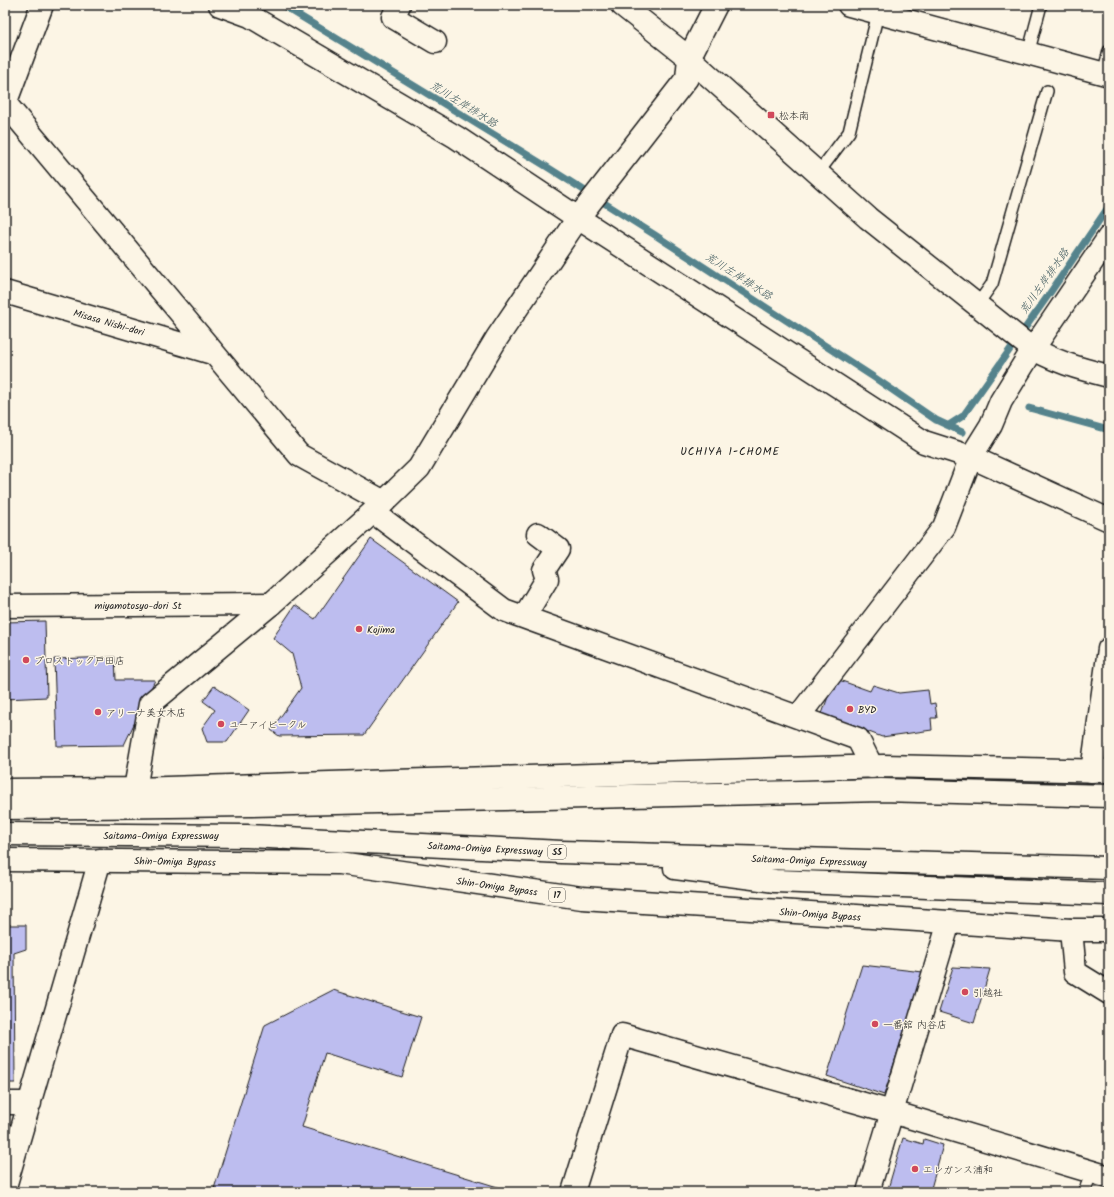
<svg xmlns="http://www.w3.org/2000/svg" width="1114" height="1197" font-family="Kalam,'Klee One',sans-serif">
	<style>
		.lines { fill: none; stroke-linecap: round; stroke-linejoin: round }
		.stream { stroke: #54838c; stroke-width: 7 }
		.building { fill: #bdbdef; stroke: #1c1c1c }
		.service-casing { stroke: #1c1c1c; stroke-width: 14 }
		.minor-casing { stroke: #1c1c1c; stroke-width: 25 }
		.tertiary-casing { stroke: #1c1c1c; stroke-width: 25 }
		.trunk-casing { stroke: #1c1c1c; stroke-width: 25 }
		.motorway-casing { stroke: #1c1c1c; stroke-width: 25 }
		.service { stroke: #fcf5e5; stroke-width: 11 }
		.minor { stroke: #fcf5e5; stroke-width: 22 }
		.tertiary { stroke: #fcf5e5; stroke-width: 22 }
		.trunk { stroke: #fcf5e5; stroke-width: 22 }
		.motorway { stroke: #fcf5e5; stroke-width: 22 }
		.poi-dot { fill: #d1495b; stroke: #fcf5e5; stroke-width: 1.5 }
		.labels { text-anchor: middle; stroke-width: 3; stroke-linejoin: round; paint-order: stroke }
		.shield { fill: #fcf5e5; stroke: #5f5d58; stroke-width: 1 }
		.shield-label { font-size: 9px; font-weight: bold; fill: #1c1c1c }
		.poi-label { font-size: 10px; fill: #1c1c1c; stroke: #fcf5e5; text-anchor: start }
		.street-label { font-size: 10px; fill: #1c1c1c; stroke: #fcf5e5 }
		.water-label { font-size: 11px; font-style: italic; fill: #3d585d; stroke: #fcf5e5 }
		.neighbourhood-label { font-size: 11px; letter-spacing: 1px; fill: #1c1c1c; stroke: #fcf5e5 }
	</style>
	<rect width="100%" height="100%" fill="#fcf5e5"/>
	<filter id="ink" filterUnits="userSpaceOnUse"><feTurbulence type="fractalNoise" baseFrequency=".025" numOctaves="2"/><feDisplacementMap in="SourceGraphic" scale="8" xChannelSelector="R" yChannelSelector="G"/><feConvolveMatrix kernelMatrix="1 2 1 2 8 2 1 2 1" color-interpolation-filters="sRGB"/></filter>
	<g filter="url(#ink)">
		<g class="lines">
			<path class="stream" d="M282,5L544,165L655,235L875,378L936,420L962,432
				M1029,408L1109,430
				M949,425L963,416L1052,290L1109,206"/>
		</g>
		<path class="building" d="M371,539L458,602L364,735L279,736L271,730L301,688L292,654L273,638L295,605L315,619Z
			M45,621L47,697L5,699V622Z
			M115,657L116,680H155L124,745L57,746L54,659Z
			M839,680L870,691L873,685L899,693L928,690L930,704L935,703L937,718H931L932,730L882,737L822,714L831,688L835,690Z
			M214,686L249,710L227,742H207L202,728L215,710L203,701Z
			M5,925H26V949L14,953L15,1083H5Z
			M862,965L923,972L884,1095L827,1076Z
			M953,967L990,969L974,1023L939,1012Z
			M333,990L421,1017L402,1077L325,1053L302,1127L514,1192H213L265,1025Z
			M903,1138L923,1144L924,1139L943,1145L930,1192H887Z"/>
		<g class="lines">
			<defs>
				<path id="service" d="M1028,54L1041,5
					M1103,74L1109,51
					M818,173L849,132L878,13
					M977,305L992,284L1047,91
					M1084,1192L1092,1172"/>
				<path id="minor" d="M220,5L250,16L456,137L578,218L924,442L971,457L1109,520
					M399,5L393,17L435,42
					M622,5L689,58
					M849,5L1109,75
					M5,103L299,455L384,502L419,468L497,338L578,218L687,78L689,58L716,5
					M5,104L42,5
					M373,512L504,610L858,739L872,767
					M5,606L271,604
					M524,617L547,579L544,570L558,549L538,534
					M798,717L944,527L971,457L991,425L1001,401L1033,349L1109,237
					M1092,771L1109,649
					M1071,930L1075,972L1109,993
					M5,1103H30
					M5,1187L100,860
					M573,1192L622,1035L892,1112L1109,1177
					M868,1192L949,922"/>
				<path id="tertiary" d="M689,58L868,218L1026,344C1051,361 1080,369 1109,376
					M5,292L212,353
					M135,789L150,704L271,604L384,502"/>
				<path id="trunk" d="M5,790L135,789L883,766L1109,771
					M5,860L339,863L582,898L1071,930H1109"/>
				<path id="motorway" d="M5,808L252,805L881,790L1109,796
					M5,834L247,836L561,852L1109,868
					M675,868L775,881L1109,894"/>
			</defs>
			<use href="#service" class="service-casing"/>
			<use href="#minor" class="minor-casing"/>
			<use href="#tertiary" class="tertiary-casing"/>
			<use href="#trunk" class="trunk-casing"/>
			<use href="#motorway" class="motorway-casing"/>
			<use href="#service" class="service"/>
			<use href="#minor" class="minor"/>
			<use href="#tertiary" class="tertiary"/>
			<use href="#trunk" class="trunk"/>
			<use href="#motorway" class="motorway"/>
		</g>
	</g>
	<g class="poi-dot">
		<rect x="767" y="111" width="8" height="8" rx="2"/>
		<circle cx="359" cy="629" r="4"/>
		<circle cx="26" cy="660" r="4"/>
		<circle cx="850" cy="709" r="4"/>
		<circle cx="98" cy="712" r="4"/>
		<circle cx="221" cy="724" r="4"/>
		<circle cx="965" cy="992" r="4"/>
		<circle cx="875" cy="1024" r="4"/>
		<circle cx="915" cy="1169" r="4"/>
	</g>
	<g class="labels">
		<g class="shield">
			<rect x="548" y="845" width="18" height="14" rx="3"/>
			<rect x="549" y="888" width="16" height="14" rx="3"/>
		</g>
		<g class="shield-label">
			<text x="557" y="855">S5</text>
			<text x="557" y="898">17</text>
		</g>
		<g class="poi-label">
			<text x="779" y="119">松本南</text>
			<text x="367" y="633">Kojima</text>
			<text x="34" y="664">プロストック戸田店</text>
			<text x="858" y="713">BYD</text>
			<text x="106" y="716">アリーナ美女木店</text>
			<text x="229" y="728">ユーアイビークル</text>
			<text x="973" y="996">引越社</text>
			<text x="883" y="1028">一番舘 内谷店</text>
			<text x="923" y="1173">エレガンス浦和</text>
		</g>
		<g class="street-label">
			<text transform="translate(109 322) rotate(16)" y="4">Misasa Nishi-dori</text>
			<text x="138" y="609">miyamotosyo-dori St</text>
			<text x="161" y="839">Saitama-Omiya Expressway</text>
			<text transform="translate(485 848) rotate(3)" y="4">Saitama-Omiya Expressway</text>
			<text transform="translate(809 860) rotate(2)" y="4">Saitama-Omiya Expressway</text>
			<text transform="translate(175 861) rotate(1)" y="4">Shin-Omiya Bypass</text>
			<text transform="translate(497 886) rotate(8)" y="4">Shin-Omiya Bypass</text>
			<text transform="translate(820 914) rotate(4)" y="4">Shin-Omiya Bypass</text>
		</g>
		<g class="water-label">
			<text transform="translate(464 104) rotate(32)" y="4">荒川左岸排水路</text>
			<text transform="translate(739 276) rotate(33)" y="4">荒川左岸排水路</text>
			<text transform="translate(1044 281) rotate(-55)" y="4">荒川左岸排水路</text>
		</g>
		<g class="neighbourhood-label">
			<text x="730" y="455">UCHIYA 1-CHOME</text>
		</g>
	</g>
	<rect width="1114" height="1197" fill="none" stroke="#fcf5e5" stroke-width="20"/>
	<rect x="10" y="10" width="1094" height="1177" fill="none" stroke="#1c1c1c" stroke-width="1.5" filter="url(#ink)"/>
</svg>
